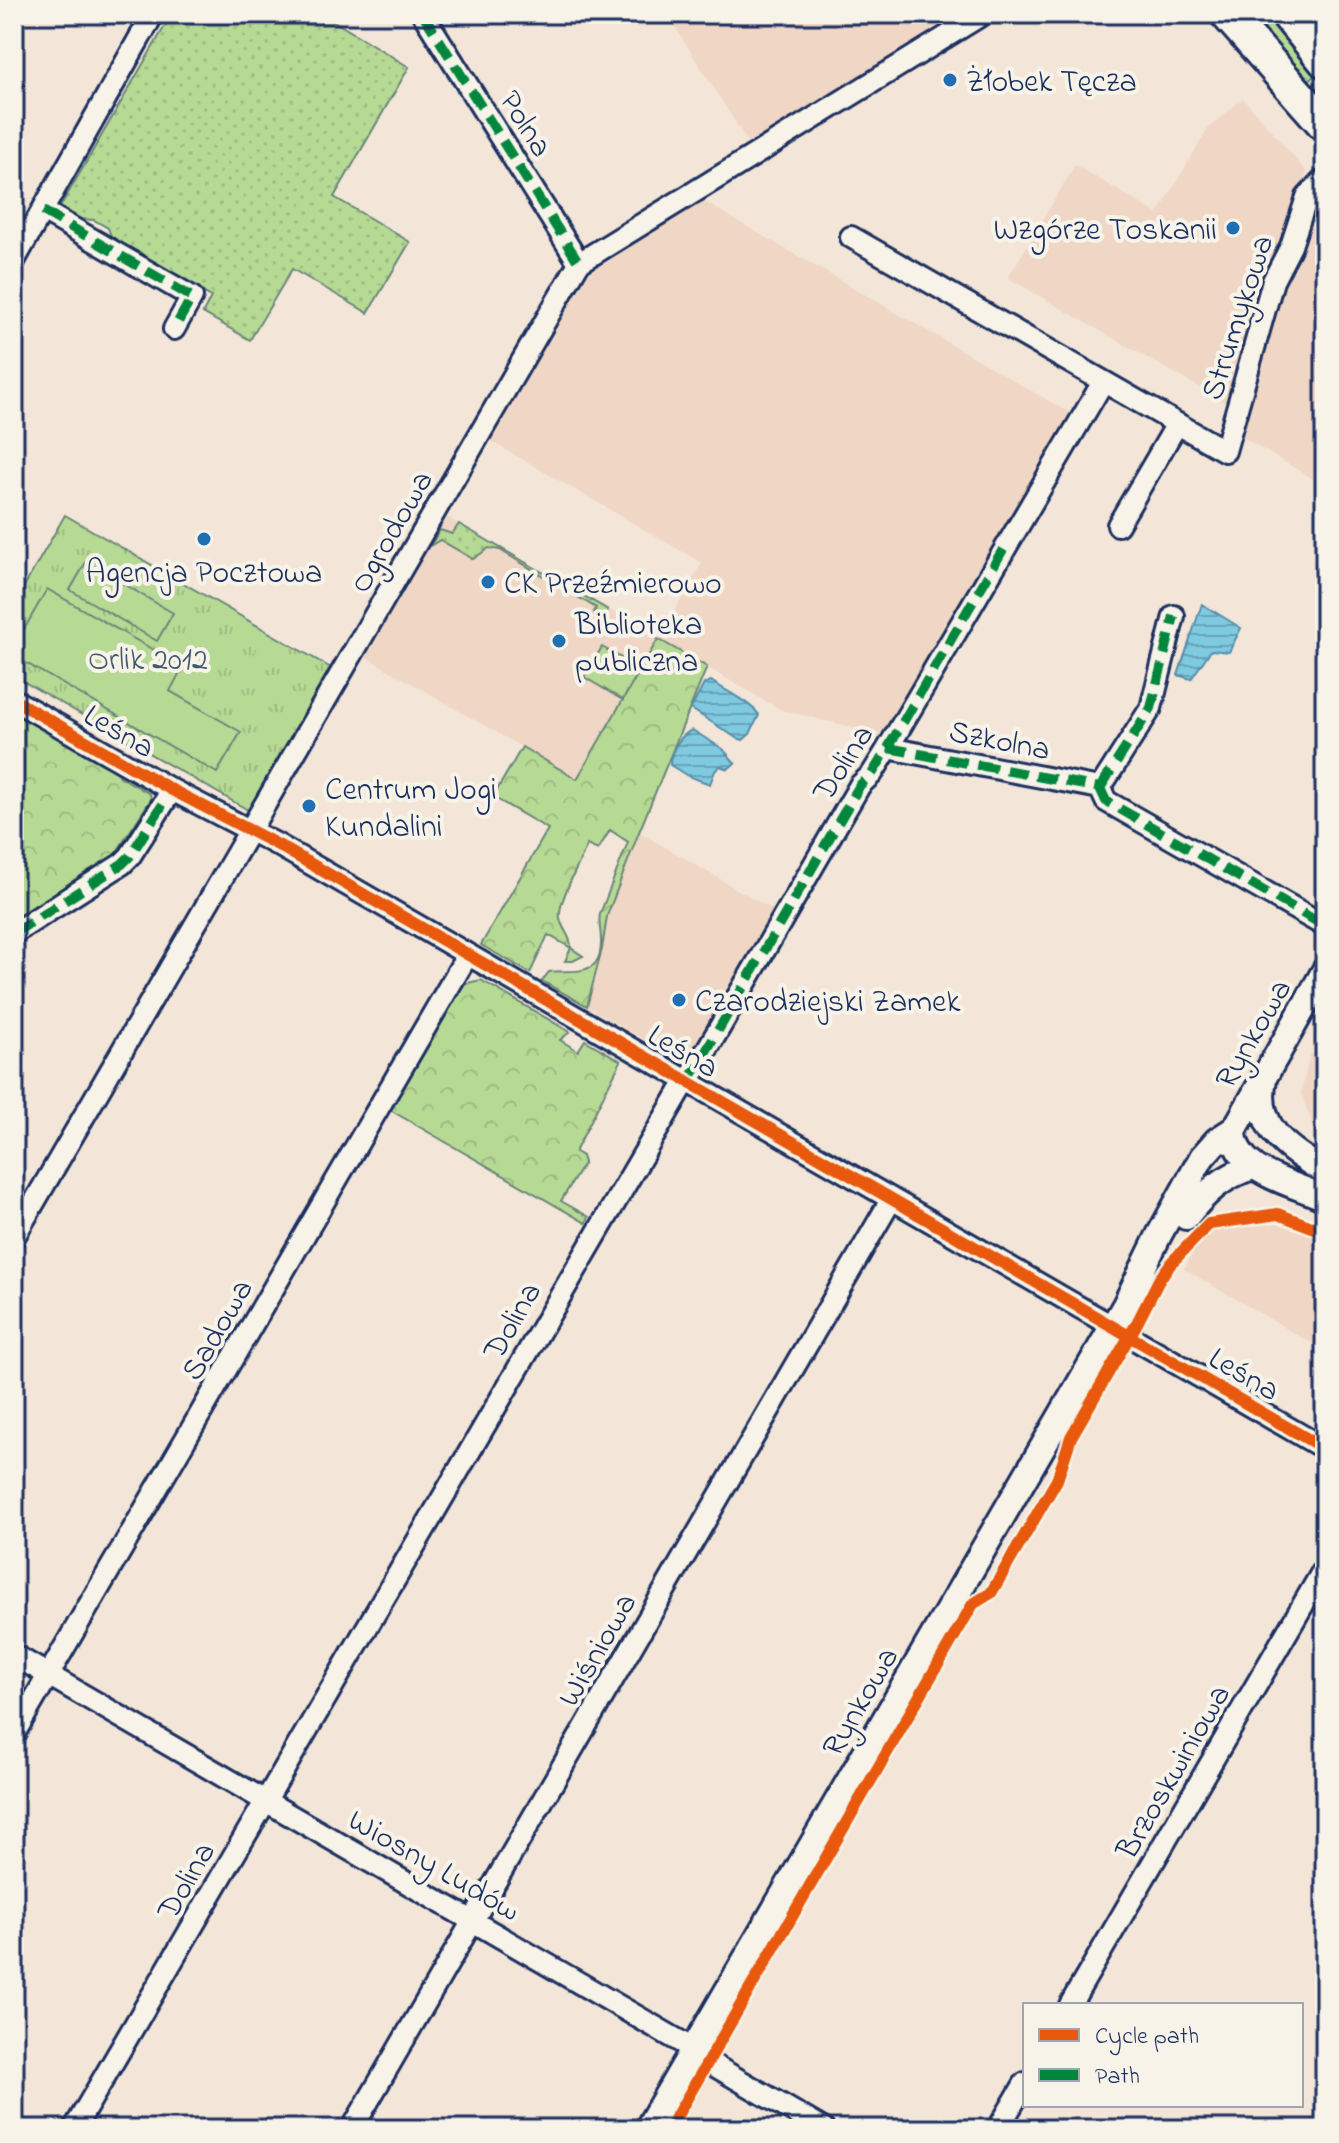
<svg xmlns="http://www.w3.org/2000/svg" width="1339" height="2143" font-family="'Indie Flower',sans-serif">
	<style>
		.built { fill: #efd6c5 }
		.grass { fill: url(#grass-dots); stroke: #688479; stroke-width: 2 }
		.forest { fill: url(#forest-crowns); stroke: #688479; stroke-width: 2 }
		.park { fill: url(#park-tufts); stroke: #688479; stroke-width: 2 }
		.pitch { fill: #b6da94; stroke: #688479; stroke-width: 2 }
		.water { fill: url(#water-rules); stroke: #578cab; stroke-width: 2 }
		.lines { fill: none; stroke-linecap: round; stroke-linejoin: round }
		.minor-casing { stroke: #1b2f5e; stroke-width: 26 }
		.tertiary-casing { stroke: #1b2f5e; stroke-width: 30 }
		.primary-casing { stroke: #1b2f5e; stroke-width: 38 }
		.minor { stroke: #f7f3e8; stroke-width: 20 }
		.tertiary { stroke: #f7f3e8; stroke-width: 24 }
		.primary { stroke: #f7f3e8; stroke-width: 32 }
		.quiet { stroke: #00873e; stroke-width: 10; stroke-dasharray: 20 10; stroke-linecap: butt }
		.cycleway-casing { stroke: #f7f3e8; stroke-width: 17 }
		.cycleway { stroke: #e8590c; stroke-width: 12 }
		.poi-dot { fill: #1f6fb2; stroke: #f7f3e8; stroke-width: 3 }
		.labels { text-anchor: middle; stroke-width: 8; stroke-linejoin: round; paint-order: stroke }
		.poi-label { font-size: 32px; fill: #1b2f5e; stroke: #f7f3e8; text-anchor: start }
		.street-label { font-size: 32px; fill: #1b2f5e; stroke: #f7f3e8 }
		.park-label { font-size: 32px; fill: #425a6c; stroke: #f7f3e8 }
	</style>
	<defs>
		<pattern id="grass-dots" width="8" height="8" patternUnits="userSpaceOnUse" patternTransform="scale(2)"><rect width="8" height="8" fill="#b6da94"/><path d="M2 2h.1M6 6h.1" fill="none" stroke="#9cbb82" stroke-width="1.8" stroke-linecap="round"/></pattern>
		<pattern id="forest-crowns" width="20" height="18" patternUnits="userSpaceOnUse" patternTransform="scale(2)"><rect width="20" height="18" fill="#b6da94"/><path d="M2 6a3 3 0 1 1 6 0M12 15a3 3 0 1 1 6 0" fill="none" stroke="#9cbb82"/></pattern>
		<pattern id="park-tufts" width="24" height="20" patternUnits="userSpaceOnUse" patternTransform="scale(2)"><rect width="24" height="20" fill="#b6da94"/><path d="M3 7l-1-3M5 7V3M7 7l1-3M15 17l-1-3M17 17v-4M19 17l1-3" fill="none" stroke="#9cbb82"/></pattern>
		<pattern id="water-rules" width="6" height="5" patternUnits="userSpaceOnUse" patternTransform="scale(2)"><rect width="6" height="5" fill="#7fcadf"/><path d="M0 2.5h6" fill="none" stroke="#67a4b8"/></pattern>
	</defs>
	<rect width="100%" height="100%" fill="#f3e6d8"/>
	<filter id="ink" filterUnits="userSpaceOnUse"><feTurbulence type="fractalNoise" baseFrequency=".0125" numOctaves="2"/><feDisplacementMap in="SourceGraphic" scale="16" xChannelSelector="R" yChannelSelector="G"/><feConvolveMatrix kernelMatrix="1 2 1 2 8 2 1 2 1" color-interpolation-filters="sRGB"/></filter>
	<g filter="url(#ink)">
		<path class="built" d="M667,14H957L749,144Z
			M1243,98L1307,172L1230,405L1008,278L1075,165L1158,214L1207,130Z
			M703,201L1075,416L889,736L781,710L658,639L577,779L366,657L447,517L659,638L702,563L491,441L589,273Z
			M1312,213L1325,227V486L1240,436L1286,273L1295,271Z
			M639,832L780,914L691,1067L587,1006L602,949L607,916Z
			M1310,1053L1325,1061V1137L1313,1126L1301,1093Z
			M1273,1217L1325,1238V1351L1184,1269L1204,1233Z"/>
		<path class="grass" d="M172,14H322L409,67L334,197L410,242L368,313L292,269L250,340L203,313L211,297L112,239L108,228L94,220L78,219L59,209Z
			M1239,14H1276L1321,70L1302,86Z
			M459,524L608,610L604,618L594,612L596,608L500,550L489,548L473,559L440,540L430,546L440,530L452,534Z"/>
		<path class="forest" d="M658,639L707,667L639,832L607,916L602,949L587,1006L542,981L549,972C574,969 602,979 601,940C601,930 598,923 600,914L628,842L610,830L598,850L587,845C581,861 557,903 560,918C562,930 572,937 571,948L583,956L573,961H565L571,948L548,935L530,973L481,945L548,829L493,797L522,747L577,779Z
			M14,712L120,772L119,776L150,794L151,799L114,856L14,921Z
			M481,980L570,1032L560,1040L578,1051L585,1040L621,1061L575,1152L582,1156L584,1163L561,1201L589,1217L586,1223L390,1110L463,984Z"/>
		<path class="park" d="M65,515L331,668L248,810L14,676V604Z
			M602,647L640,669L623,700L584,677Z"/>
		<path class="pitch" d="M86,562L173,613L157,641L70,590Z
			M47,589L183,667L170,691L241,732L217,773L14,656V647Z"/>
		<path class="water" d="M1202,604L1241,628L1229,652L1211,650L1191,679L1178,675Z
			M711,681C723,689 753,704 759,715L750,734L743,740L735,737L691,709L704,684Z
			M692,730L723,749L735,763L728,769L720,766L715,771L710,784L688,776L670,765C670,752 680,735 692,730Z"/>
		<g class="lines">
			<defs>
				<path id="minor" d="M423,14L579,263
					M43,211L192,297L174,329
					M851,237L1225,451L1273,281L1291,246L1307,197L1321,182L1325,187
					M14,261L153,14
					M1118,525L1177,424
					M14,700L172,790L278,845L1325,1449
					M888,748L1100,788
					M1100,788L1106,801L1325,926
					M1100,788L1151,708L1174,616
					M14,933L122,864L130,856L172,790
					M14,1237L579,263L983,14
					M14,1655L693,2049L715,2066L823,2129
					M14,1734L468,954
					M1070,2005L1325,1567
					M74,2129L686,1081L694,1072L860,785L872,774L888,748L1103,382
					M352,2129L891,1200
					M998,2129L1025,2083"/>
				<path id="tertiary" d="M1264,1079C1253,1129 1289,1149 1325,1172
					M1234,1129C1232,1172 1293,1183 1325,1198
					M1228,1141L1325,970
					M1186,1217C1205,1193 1223,1176 1253,1167
					M647,2129L1125,1305L1159,1235L1202,1157L1217,1140L1234,1129"/>
				<path id="primary" d="M1227,14L1325,125
					M1287,14L1325,61"/>
			</defs>
			<use href="#minor" class="minor-casing"/>
			<use href="#tertiary" class="tertiary-casing"/>
			<use href="#primary" class="primary-casing"/>
			<use href="#minor" class="minor"/>
			<use href="#tertiary" class="tertiary"/>
			<use href="#primary" class="primary"/>
			<path class="quiet" d="M423,14L579,263
				M43,211L192,297L174,329
				M888,748L1100,788
				M1100,788L1106,801L1325,926
				M1100,788L1151,708L1174,616
				M14,933L122,864L130,856L172,790
				M686,1081L694,1072L860,785L872,774L888,748L1005,546"/>
			<defs>
				<path id="cycleway" d="M14,700L172,790L278,845L1325,1449
					M669,2129L973,1604L991,1593L1057,1480L1071,1437L1136,1325L1159,1280L1172,1262L1209,1224L1278,1214L1325,1232"/>
			</defs>
			<use href="#cycleway" class="cycleway-casing"/>
			<use href="#cycleway" class="cycleway"/>
		</g>
	</g>
	<g class="poi-dot">
		<circle cx="950" cy="80" r="8"/>
		<circle cx="1233" cy="228" r="8"/>
		<circle cx="204" cy="539" r="8"/>
		<circle cx="488" cy="582" r="8"/>
		<circle cx="559" cy="641" r="8"/>
		<circle cx="309" cy="806" r="8"/>
		<circle cx="679" cy="1000" r="8"/>
	</g>
	<g class="labels">
		<g class="poi-label">
			<text x="966" y="91">Żłobek Tęcza</text>
			<text x="1217" y="239" text-anchor="end">Wzgórze Toskanii</text>
			<text x="204" y="582" text-anchor="middle">Agencja Pocztowa</text>
			<text x="504" y="593">CK Przeźmierowo</text>
			<text x="575" y="634">Biblioteka<tspan x="575" dy="37">publiczna</tspan></text>
			<text x="325" y="799">Centrum Jogi<tspan x="325" dy="37">Kundalini</tspan></text>
			<text x="695" y="1011">Czarodziejski Zamek</text>
		</g>
		<g class="street-label">
			<text transform="translate(527 123) rotate(58)" y="11">Polna</text>
			<text transform="translate(1236 317) rotate(-72)" y="11">Strumykowa</text>
			<text transform="translate(390 531) rotate(-60)" y="11">Ogrodowa</text>
			<text transform="translate(120 730) rotate(30)" y="11">Leśna</text>
			<text transform="translate(1000 739) rotate(11)" y="11">Szkolna</text>
			<text transform="translate(842 762) rotate(-57)" y="11">Dolina</text>
			<text transform="translate(1252 1033) rotate(-60)" y="11">Rynkowa</text>
			<text transform="translate(684 1050) rotate(30)" y="11">Leśna</text>
			<text transform="translate(511 1320) rotate(-60)" y="11">Dolina</text>
			<text transform="translate(216 1329) rotate(-60)" y="11">Sadowa</text>
			<text transform="translate(1245 1373) rotate(30)" y="11">Leśna</text>
			<text transform="translate(596 1649) rotate(-60)" y="11">Wiśniowa</text>
			<text transform="translate(859 1701) rotate(-60)" y="11">Rynkowa</text>
			<text transform="translate(1172 1771) rotate(-60)" y="11">Brzoskwiniowa</text>
			<text transform="translate(435 1864) rotate(30)" y="11">Wiosny Ludów</text>
			<text transform="translate(185 1880) rotate(-60)" y="11">Dolina</text>
		</g>
		<g class="park-label">
			<text x="148" y="669">Orlik 2012</text>
		</g>
	</g>
	<rect width="1339" height="2143" fill="none" stroke="#f7f3e8" stroke-width="48"/>
	<rect x="24" y="24" width="1291" height="2095" fill="none" stroke="#1b2f5e" stroke-width="3" filter="url(#ink)"/>
	<rect x="1023" y="2003" width="280" height="104" fill="#f7f3e8" stroke="#9fa5b1" stroke-width="2"/>
	<rect x="1039" y="2029" width="40" height="12" fill="#e8590c" stroke="#9fa5b1" stroke-width="2"/>
	<text x="1095" y="2043" font-size="24" fill="#1b2f5e">Cycle path</text>
	<rect x="1039" y="2069" width="40" height="12" fill="#00873e" stroke="#9fa5b1" stroke-width="2"/>
	<text x="1095" y="2083" font-size="24" fill="#1b2f5e">Path</text>
</svg>
